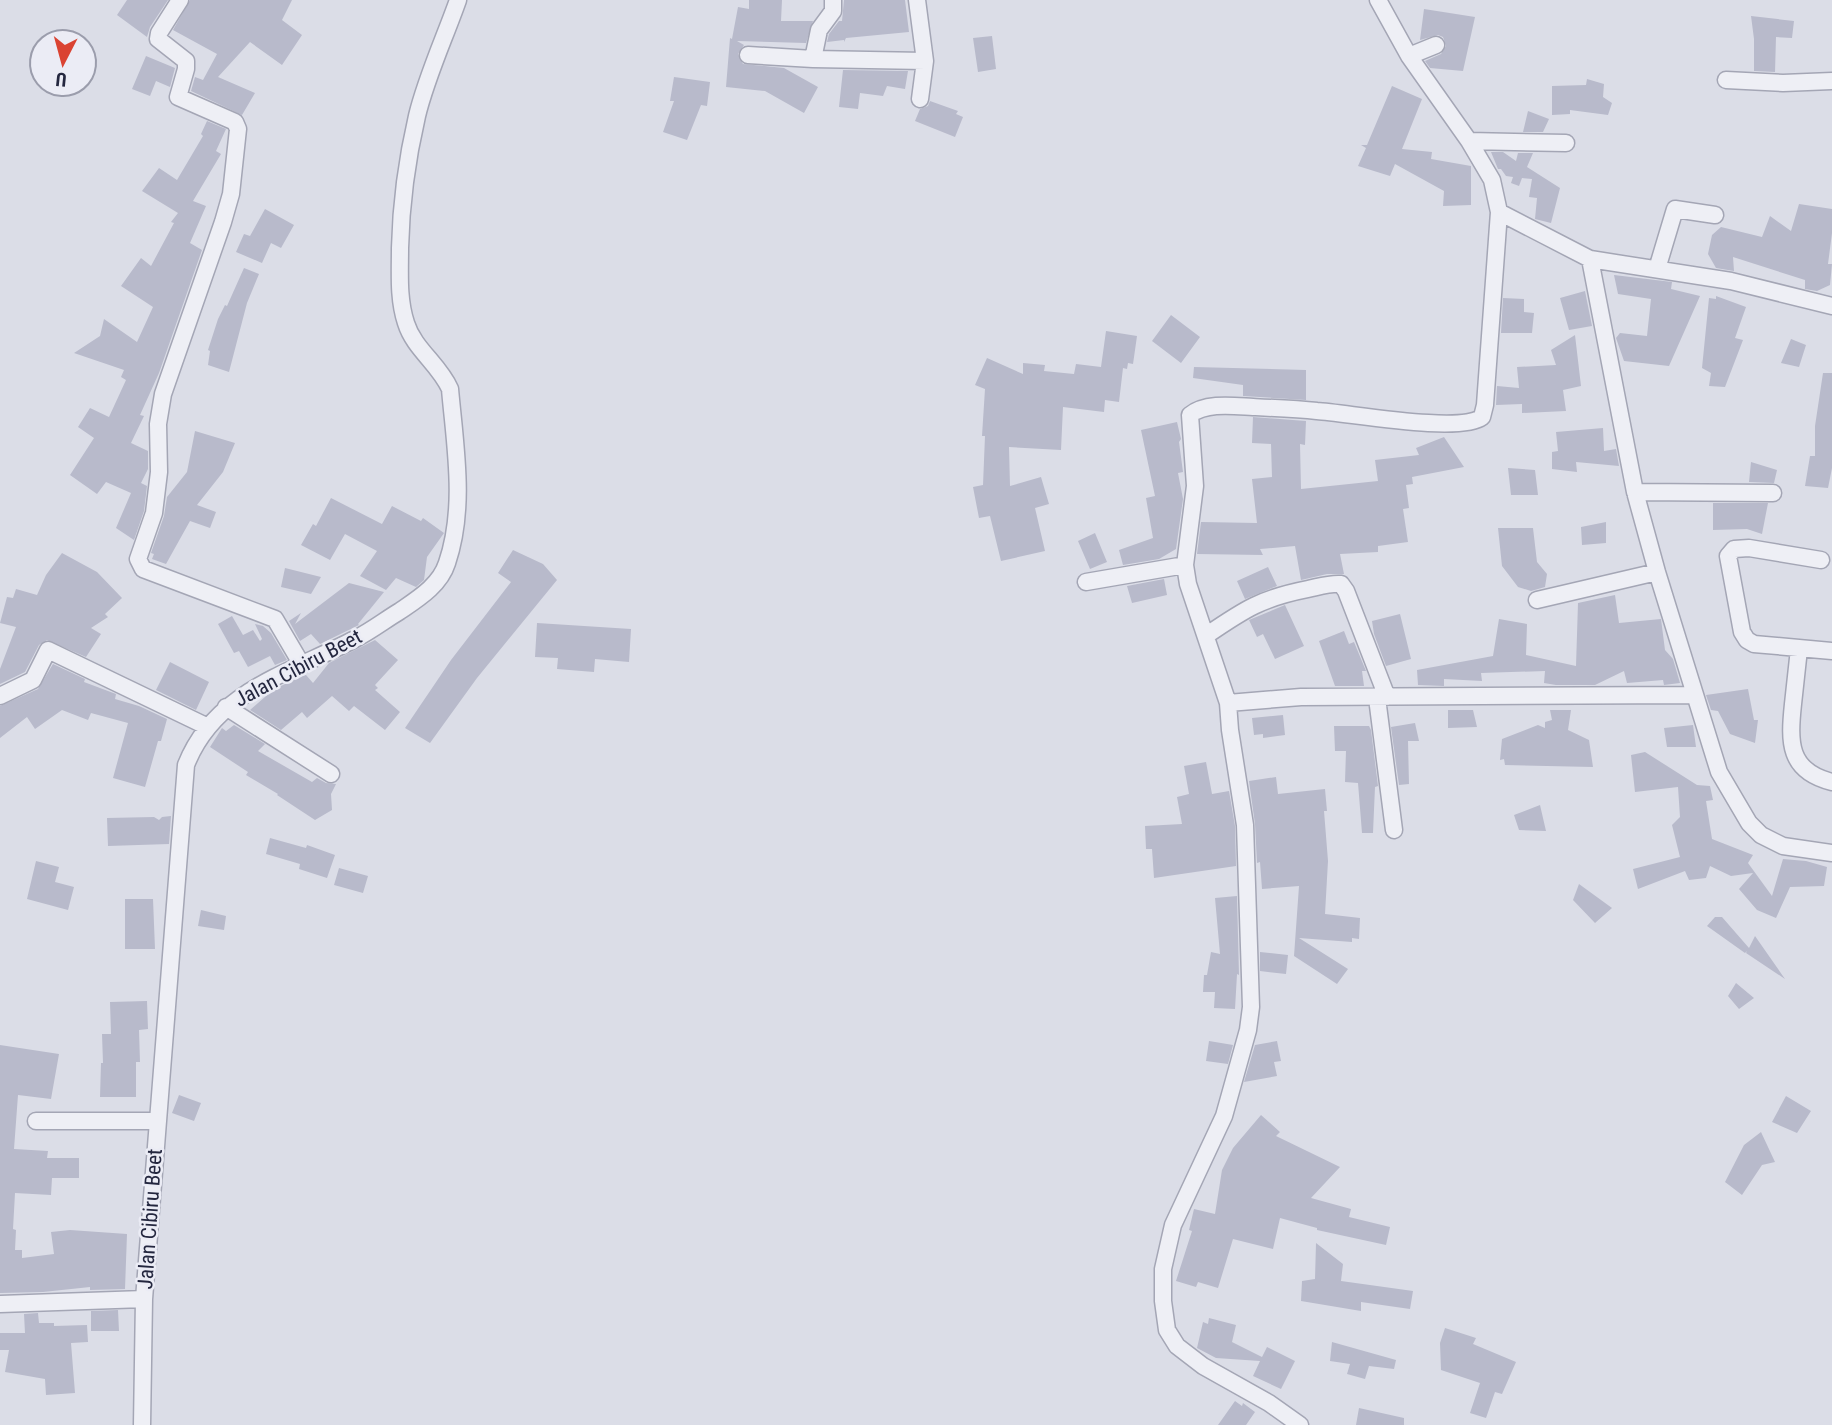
<svg xmlns="http://www.w3.org/2000/svg" width="1832" height="1425" font-family="'Roboto Condensed',sans-serif">
	<style>
		.building { fill: #b8bacb }
		.lines { fill: none; stroke-linecap: round; stroke-linejoin: round }
		.minor-casing { stroke: #a4a6b5; stroke-width: 19 }
		.minor { stroke: #eeeff5; stroke-width: 16 }
		.labels { text-anchor: middle; stroke-width: 5; stroke-linejoin: round; paint-order: stroke }
		.street-label { font-size: 21px; fill: #24273f; stroke: #ebecf5 }
	</style>
	<rect width="100%" height="100%" fill="#dbdde7"/>
	<path class="building" d="M127,0H168L150,27L147,37L117,15Z
		M190,0H292L282,20L302,35L282,65L250,42L218,77L255,93L242,115L191,91L195,77L203,80L217,54L173,30Z
		M749,0H782L781,21H813L806,43L737,41L744,45L738,54L743,64L784,68L818,87L804,113L765,91L726,87L730,38L732,39L738,7L749,9Z
		M844,0H905L909,32L846,38L844,42V40L827,42L829,34L839,21H842Z
		M1424,9L1475,17L1463,71L1430,68L1425,61L1441,54L1446,46L1443,37L1438,35L1420,40Z
		M1751,16L1794,21L1792,38L1776,37L1775,72L1754,71V39Z
		M992,36L996,69L978,72L973,38Z
		M146,56L175,68L170,87L156,81L150,96L132,89Z
		M843,70L908,71L905,89L887,86L883,96L860,93L858,109L839,107Z
		M674,77L710,82L707,106L701,105L687,140L663,132L674,101H670Z
		M1587,79L1604,84L1603,97L1612,103L1608,115L1570,110V114L1552,115V86L1586,85Z
		M1392,86L1422,99L1402,149L1432,152L1431,159L1471,166V205L1443,206L1444,191L1395,164L1390,176L1358,166L1366,148L1361,145H1367Z
		M930,101L958,111L956,114L963,117L955,137L915,121L920,109L928,106Z
		M1528,111L1549,119L1543,132H1523Z
		M207,121L226,129L216,151L221,154L193,201L206,206L190,243L202,250L159,373L140,415L144,416L131,443L148,451V469L141,483L147,486L144,511L134,540L116,528L131,493L106,482L97,494L70,475L94,438L78,427L90,408L109,417L126,380L121,377L124,370L74,353L100,336L104,319L137,342L153,307L121,286L141,258L151,266L174,223L171,222L178,213L142,191L159,168L177,180L203,136L201,134Z
		M1491,152H1503L1516,161L1518,153H1533L1527,167L1560,188L1551,223L1535,219L1537,198L1529,197L1532,179L1522,178L1519,186L1511,183L1513,177L1506,176L1501,169H1498Z
		M1799,204L1832,209V233L1828,264H1832L1830,285L1817,291L1805,289V280L1733,257L1734,271L1716,268L1708,254L1712,235L1721,227L1762,237L1770,216L1791,231Z
		M265,209L294,225L281,248L271,243L262,263L236,252L244,234L250,236Z
		M244,268L259,274L247,303L229,372L208,365L210,351L208,350L218,319L225,305L227,306Z
		M1614,275L1672,282L1671,289L1700,296L1669,366L1624,361L1616,338L1620,333L1647,336L1651,299L1618,294Z
		M1585,291L1592,326L1569,330L1560,298Z
		M1716,296L1746,307L1735,338L1743,340L1725,387L1709,386L1711,373L1702,368L1709,298L1716,299Z
		M1503,298L1524,299V312L1534,313L1532,333H1501Z
		M1171,315L1200,337L1181,363L1152,341Z
		M1106,331L1137,336L1133,364L1128,363L1127,369L1123,368L1119,402L1105,400L1104,412L1063,407L1061,450L1009,447L1010,486L1041,477L1049,504L1035,508L1045,551L1001,561L990,516L979,518L973,487L983,485L985,436H982L985,389L975,385L987,358L1023,374V363L1045,365L1044,371L1074,374L1076,364L1101,367Z
		M1575,335L1581,386L1563,390L1566,411L1522,413V404L1496,405L1497,386L1519,388L1517,367L1556,365L1551,350Z
		M1791,339L1806,345L1799,367L1781,363Z
		M1194,367L1306,370V400L1243,396V385L1193,378Z
		M1823,373H1832V468L1828,488L1805,486L1810,456H1815V426Z
		M1253,417L1306,421L1305,445L1300,444L1301,489L1378,481L1375,460L1419,455L1416,448L1444,437L1464,467L1412,477L1413,484L1406,485L1409,508L1403,509L1408,542L1378,546V552L1340,554L1344,574H1327L1301,580L1295,546L1260,549L1263,555L1197,554L1201,522L1257,523L1252,479L1272,477L1271,444L1252,443Z
		M1177,422L1181,439L1179,442L1183,472L1178,473L1183,499L1176,549L1159,559L1123,565L1119,550L1153,538L1146,498L1155,496L1141,430Z
		M1603,428L1604,451L1616,449L1619,466L1576,462L1577,472L1552,469V452L1558,451L1556,432Z
		M195,431L235,443L223,472L197,505L216,512L210,528L190,521L166,564L152,559L154,554L151,553L164,516L167,497L187,472Z
		M1751,462L1777,470L1774,483L1749,482Z
		M1508,468L1535,470L1538,495H1511Z
		M331,498L382,524L392,506L421,521L423,518L444,533L427,557L424,580L416,587L396,578L386,590L360,576L377,551L345,534L330,560L301,545L313,524L316,526Z
		M1713,503H1768L1762,534L1747,529L1713,530Z
		M1606,522V543L1582,545L1581,527Z
		M1498,528H1533L1537,562L1547,574L1545,587L1531,591L1518,587L1502,566Z
		M1095,533L1107,562L1090,569L1078,541Z
		M513,550L543,564L557,580L477,678L430,743L405,728L451,660L511,582L498,573Z
		M62,553L97,572L122,598L105,614L108,617L91,628L101,634L86,657L47,640L39,645L25,672L0,684V669L16,627L0,623L7,597L13,598L16,589L37,595L46,575Z
		M1268,567L1277,586L1245,599L1237,581Z
		M285,568L321,577L311,594L281,587Z
		M1164,579L1167,595L1132,603L1127,586Z
		M349,583L384,592L358,624L359,625L320,644L311,634L300,641L289,621L301,613L295,624Z
		M1615,595L1619,623L1661,619L1665,650L1673,659L1680,683L1664,685L1663,680L1627,683L1624,671L1595,685H1556L1544,683L1545,671L1481,673L1482,681L1444,679V686L1418,685L1417,670L1493,656L1499,619L1527,624L1526,655L1576,666L1578,603Z
		M1285,605L1304,646L1275,659L1263,634L1257,637L1249,620Z
		M1400,614L1411,659L1386,666L1374,634L1372,621Z
		M232,616L243,635L253,630L260,641L262,639L255,624L263,626L271,633L287,660L275,665L270,656L248,667L239,651L234,653L218,624Z
		M537,623L631,629L629,662L595,659L594,672L557,669L558,658L535,657Z
		M1344,631L1349,644L1354,642L1366,671H1362L1364,686H1335L1319,641Z
		M375,640L398,660L375,685L378,688L375,690L400,712L385,730L354,706L349,711L332,696L307,718L302,712L281,730L250,710L273,690L303,675H306L313,683L329,663Z
		M170,662L209,682L196,710L156,690Z
		M53,664L85,679L84,682L116,694L115,699L139,706L167,719L161,741H158L145,787L113,778L128,723L91,713L88,720L62,710L35,729L27,717L0,738V706L38,689Z
		M1748,689L1754,720H1758L1755,743L1730,734L1718,711L1711,710L1706,695Z
		M1448,710H1473L1477,727L1448,728Z
		M1550,710H1571L1568,730L1589,740L1593,767L1505,765L1504,759L1500,760L1502,739L1538,725L1545,728V722L1552,720Z
		M1283,715L1285,735L1263,738V734L1254,735L1252,718Z
		M1415,723L1419,741H1408L1409,784L1399,785L1391,727Z
		M234,725L265,744L258,751L312,782L317,778L326,783L336,784L331,794L332,810L315,820L277,795L278,794L246,775L248,772L210,747L222,728L226,731Z
		M1693,725L1696,747H1667L1664,728Z
		M1334,726H1369L1371,730L1378,786L1375,787L1373,833H1362L1358,783L1345,782L1346,751H1335Z
		M1645,752L1697,785L1710,786L1713,800L1706,801L1712,839L1753,855L1748,863L1772,896L1783,859L1806,861L1827,867L1824,886L1790,887L1776,918L1757,910L1739,889L1753,873L1731,876L1710,866L1706,878L1689,880L1685,871L1638,889L1633,869L1680,857L1672,825L1680,817L1678,787L1635,792L1631,755Z
		M1206,762L1212,794L1229,791L1235,826L1236,866L1154,878L1152,849H1146L1145,826L1182,824L1177,797L1189,794L1184,766Z
		M1276,777L1278,794L1325,789L1327,811H1324L1328,861L1325,914L1360,918L1359,939L1352,938V942L1299,938L1348,969L1337,984L1294,956L1299,886L1262,889L1260,862L1257,863L1255,824L1249,781Z
		M1540,805L1546,831L1519,830L1514,815Z
		M171,816L169,844L108,846L107,818L154,817L159,820L162,817Z
		M270,838L306,848L307,845L335,855L327,878L299,869L300,864L266,854Z
		M36,861L59,867L55,882L74,887L68,910L27,899Z
		M339,868L368,876L363,893L334,885Z
		M1579,884L1612,908L1595,923L1573,900Z
		M1237,896L1239,975L1237,974L1235,1009L1214,1008L1215,992H1203L1204,975H1207L1211,952L1220,954L1215,898Z
		M125,899H153L155,949H125Z
		M201,910L226,916L224,930L198,926Z
		M1715,917H1722L1749,948L1755,936L1785,979L1746,953L1747,951L1745,953L1707,926Z
		M1260,952L1288,955L1286,974L1260,971Z
		M1736,983L1754,998L1739,1009L1728,996Z
		M147,1001L148,1029L139,1030L140,1062H136V1097H100L101,1063H103L102,1034H111L110,1002Z
		M1209,1041L1233,1045L1228,1064L1206,1061Z
		M1277,1041L1281,1061L1274,1062L1277,1076L1244,1082L1255,1045Z
		M0,1045L59,1054L51,1099L18,1095L14,1149L48,1151L47,1158H79V1178H52L51,1195L15,1193L13,1229L16,1230L15,1250H22V1258L54,1254L51,1232L70,1230L127,1234L125,1289L90,1290V1287L43,1292L0,1293Z
		M179,1095L201,1103L194,1121L172,1113Z
		M1786,1096L1811,1111L1797,1133L1772,1122Z
		M1261,1115L1280,1132L1276,1136L1340,1167L1311,1198L1351,1209L1349,1217L1390,1227L1386,1245L1317,1230V1228L1280,1218L1273,1249L1233,1239L1218,1288L1198,1282L1196,1287L1176,1281L1192,1231L1189,1230L1194,1209L1215,1214L1222,1170L1233,1148Z
		M1761,1132L1775,1162L1762,1165L1742,1195L1725,1182L1744,1145Z
		M1316,1243L1343,1264L1341,1281L1413,1291L1410,1309L1361,1302V1311L1301,1301L1302,1281L1315,1279Z
		M118,1310L119,1331H91V1311Z
		M38,1313L39,1323H54V1326L87,1325L88,1342L71,1343L75,1393L46,1395L45,1379L5,1372L9,1350H0V1333H25L24,1314Z
		M1209,1318L1236,1325L1232,1342L1262,1357L1267,1347L1295,1361L1281,1389L1253,1376L1260,1361L1216,1358L1197,1348L1203,1322L1208,1324Z
		M1445,1328L1476,1338L1473,1344L1516,1362L1502,1394L1495,1392L1486,1418L1470,1413L1480,1383L1441,1370L1440,1343Z
		M1332,1342L1396,1360L1394,1369L1369,1366L1365,1379L1347,1374L1350,1364L1330,1361Z
		M1235,1401L1242,1406L1243,1403L1255,1412L1246,1425H1218Z
		M1359,1408L1404,1418V1425H1356Z"/>
	<g class="lines">
		<defs>
			<path id="minor" d="M180,0L159,33L158,39L186,61V69L178,97L235,122L238,129L231,194L223,222L163,394L158,424L159,472L154,513L138,559L143,569L275,619L302,665
				M917,0L925,61L920,99
				M1378,0L1409,56L1469,141L1492,180L1499,212L1485,405L1482,417C1460,434 1349,413 1317,411C1296,409 1274,408 1253,407C1234,406 1206,402 1190,415L1195,486L1185,565L1188,584L1228,703L1301,697L1694,695
				M748,55L813,59L925,61
				M1409,56L1436,45
				M813,59L819,30L833,11V0
				M1726,80L1783,83L1832,81
				M1469,141L1566,143
				M1499,212L1590,259
				M1657,269L1675,209L1715,215
				M1832,306L1731,281L1590,259L1635,492L1657,572L1719,772L1749,823L1761,835L1783,846L1832,853
				M1635,492L1773,493
				M1821,560L1749,548L1734,549L1728,556L1742,632L1747,640L1754,644L1832,651
				M1086,582L1185,565
				M1537,600L1657,572
				M1207,635C1245,609 1262,598 1308,589C1318,587 1330,583 1341,584L1346,591L1387,697
				M1799,649C1797,667 1795,686 1793,704C1789,742 1788,771 1832,782
				M0,696L33,680L48,650L206,726
				M1377,698L1394,830
				M1228,703L1230,730L1245,825L1251,1007L1248,1030L1224,1116L1173,1225L1163,1269V1301L1167,1330L1177,1346L1203,1366L1269,1403L1300,1425
				M226,707L331,774
				M36,1121H158
				M0,1304L144,1299
				M142,1425L144,1299L186,765C215,691 290,673 355,639C371,631 385,620 400,611C419,598 440,585 447,563C466,507 455,446 450,389C439,364 414,349 406,323C398,299 400,273 400,248C401,204 407,159 417,116C426,78 445,37 458,0"/>
		</defs>
		<use href="#minor" class="minor-casing"/>
		<use href="#minor" class="minor"/>
	</g>
	<g class="labels">
		<g class="street-label">
			<text transform="translate(298 668) rotate(-28)" y="7">Jalan Cibiru Beet</text>
			<text transform="translate(150 1219) rotate(-86)" y="7">Jalan Cibiru Beet</text>
		</g>
	</g>
	<g transform="translate(63 63) rotate(186)"><circle r="33" fill="#ebecf5" stroke="#9b9dac" stroke-width="2"/>
	<path d="M0-5L12 26L0 18L-12 26Z" fill="#da4332"/>
	<text y="-10" font-size="19" font-weight="bold" text-anchor="middle" fill="#24273f">U</text>
	</g>
</svg>
